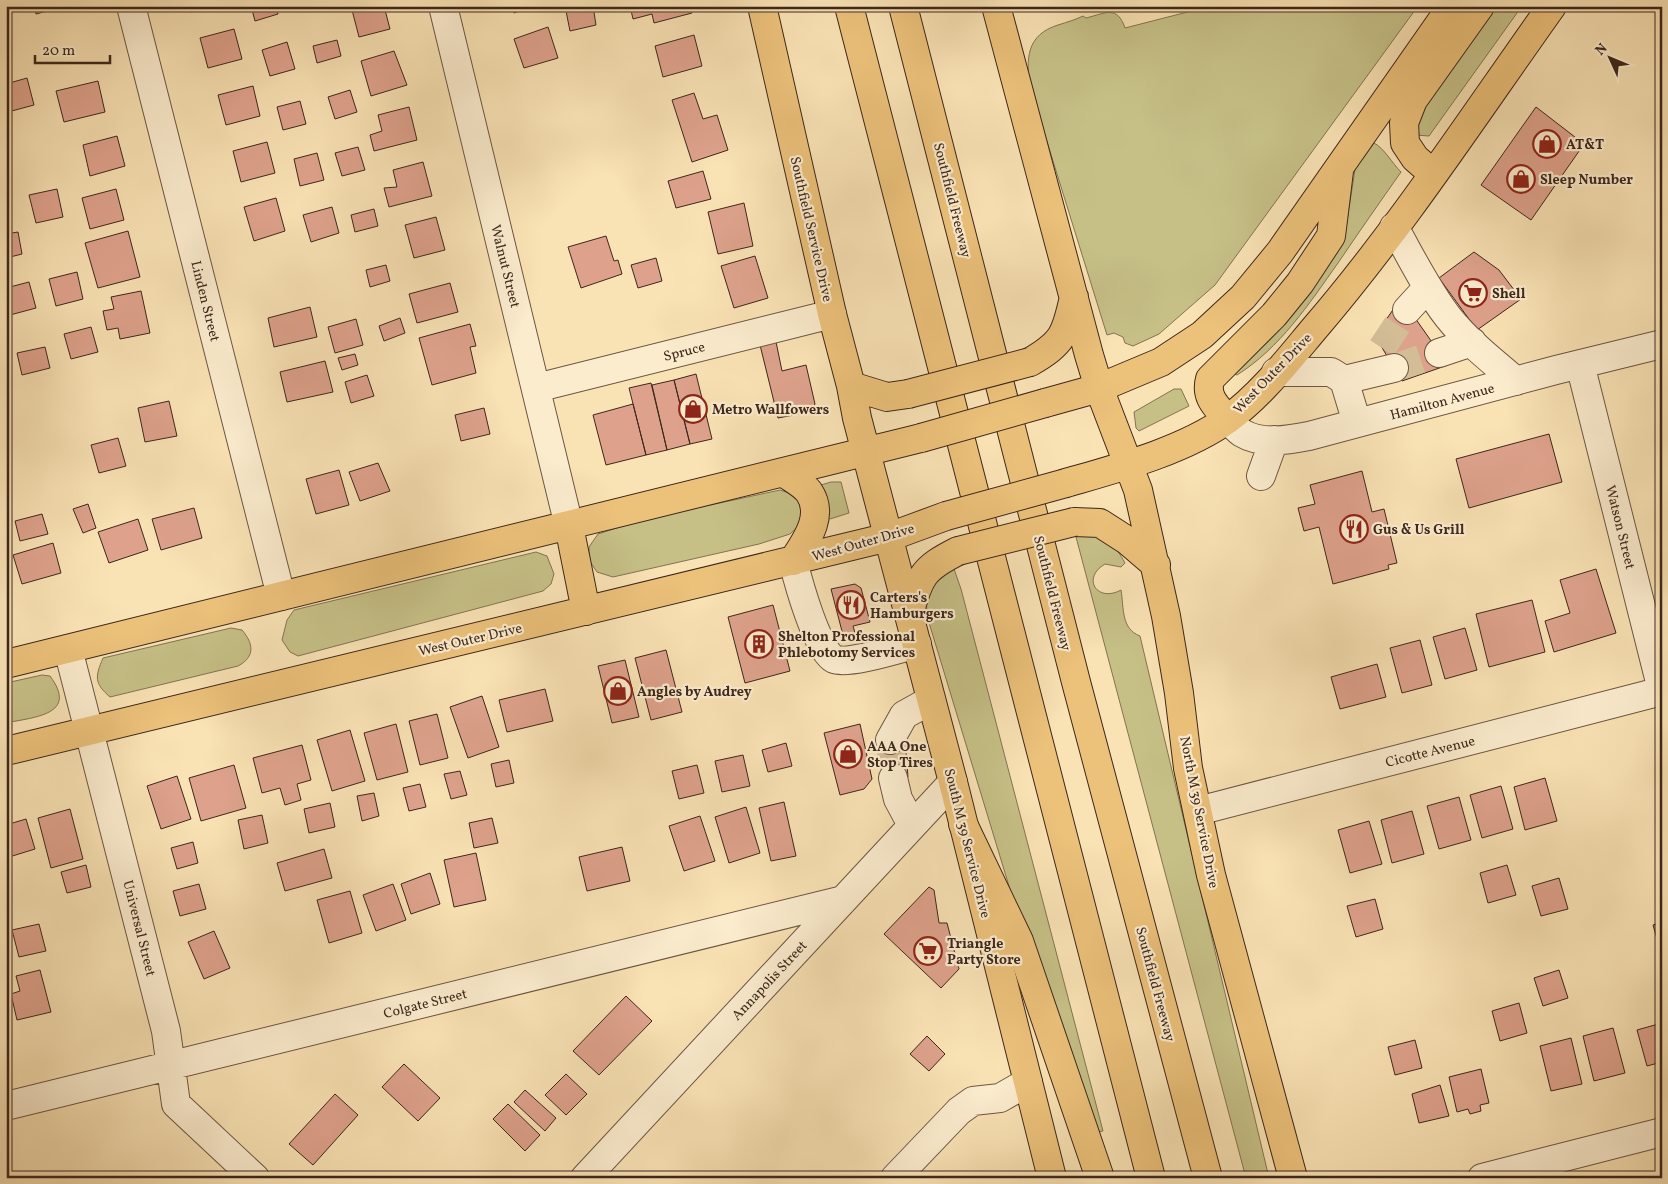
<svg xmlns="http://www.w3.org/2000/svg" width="1668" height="1184" font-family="Vollkorn,serif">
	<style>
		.green { fill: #c6c087; stroke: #827452 }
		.building { fill: #dea28c; stroke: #3d271c }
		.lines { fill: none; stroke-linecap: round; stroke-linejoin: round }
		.minor-tunnel { stroke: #d3bd96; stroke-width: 28; stroke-dasharray: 28 14; stroke-linecap: butt }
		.minor-casing { stroke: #6c5642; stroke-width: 30 }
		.major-casing { stroke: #3d271c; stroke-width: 30 }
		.highway-casing { stroke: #3d271c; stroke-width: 30 }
		.minor { stroke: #fbecce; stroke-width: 28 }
		.major { stroke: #ecc17a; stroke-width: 28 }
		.highway { stroke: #ecc17a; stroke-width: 28 }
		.major-bridge-casing { stroke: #3d271c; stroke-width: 30; stroke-linecap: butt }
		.major-bridge { stroke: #ecc17a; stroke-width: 28 }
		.labels { text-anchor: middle; stroke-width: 4.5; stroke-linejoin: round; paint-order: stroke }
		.poi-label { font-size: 14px; font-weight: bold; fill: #3d271c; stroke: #fbecce; text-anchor: start }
		.street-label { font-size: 14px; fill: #3d271c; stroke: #fbecce }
	</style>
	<rect width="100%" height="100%" fill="#f9e2b4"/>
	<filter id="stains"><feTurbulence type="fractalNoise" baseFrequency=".004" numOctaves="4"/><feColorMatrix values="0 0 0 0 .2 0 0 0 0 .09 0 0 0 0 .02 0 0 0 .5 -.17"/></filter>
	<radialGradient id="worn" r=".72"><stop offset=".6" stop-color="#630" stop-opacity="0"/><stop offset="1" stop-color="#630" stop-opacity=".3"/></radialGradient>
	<path class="green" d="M1211,6H1418L1215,285L1159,334L1133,346L1125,343L1123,337L1114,333L1107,335L1030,87C1026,59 1026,35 1058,25C1067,22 1075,20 1083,16L1086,18C1106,13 1117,5 1125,28Z
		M1488,6H1522L1429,136L1415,135L1411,121Z
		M1374,143C1384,148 1392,163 1401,172C1380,202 1359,232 1338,263C1309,304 1280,348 1237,375L1231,373L1298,296L1346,228L1355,169Z
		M1174,389H1181L1189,406L1139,431L1136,428L1134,412Z
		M831,482H841L849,513L830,519L826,517L819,488L821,485Z
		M780,490L795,495L804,511L801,524L790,534L759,544L613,577L597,572L589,560V547L598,534L641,520Z
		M1082,534C1104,536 1115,544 1125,563L1121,567L1105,564C1081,578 1097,603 1121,590C1124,608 1121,629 1140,636L1269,1178H1246L1076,537Z
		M536,552L547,556L554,574L551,584L543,591L298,656L290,652L282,640L287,620L294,610Z
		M954,569L961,589L1103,1131L1092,1133L1019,919L927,616L926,593L940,574Z
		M231,628L242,630C254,644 255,657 238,666L110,697C94,683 95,677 103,658Z
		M42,675L50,676C79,715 34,717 6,723V683Z"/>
	<path class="building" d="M34,6H66L36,14Z
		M189,6H215L191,12Z
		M251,6H276L278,14L255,21Z
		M351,6H384L390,29L359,37Z
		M511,6H535L514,13Z
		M565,6H593L596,25L570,31Z
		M630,6H690L692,13L654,23L652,14L633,19Z
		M548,27L558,58L524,68L514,39Z
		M234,29L242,59L208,68L200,38Z
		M694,35L702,66L663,77L655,46Z
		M337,40L341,56L317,63L313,46Z
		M287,42L295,69L270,76L262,50Z
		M394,51L407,85L371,96L361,61Z
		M27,78L34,105L8,112L6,84Z
		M98,81L105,112L64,122L56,91Z
		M253,86L260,116L226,125L218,95Z
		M350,90L357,112L335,119L328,97Z
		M694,93L703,119L717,115L728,150L692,162L672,100Z
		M300,101L306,124L283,130L277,107Z
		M409,107L417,140L374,151L370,135L382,131L378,115Z
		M1536,107L1584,144L1531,220L1481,185Z
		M117,136L125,166L90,176L83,145Z
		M267,142L275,173L241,182L233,151Z
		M358,147L365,170L342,176L335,153Z
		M317,153L324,180L300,186L294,159Z
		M423,162L432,196L389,207L384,188L397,187L393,170Z
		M703,171L711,199L676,208L668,181Z
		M57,189L63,217L36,223L29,195Z
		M116,189L124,220L90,229L82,198Z
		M276,198L285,231L254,241L244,207Z
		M744,203L753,246L718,254L708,212Z
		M332,207L339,233L311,242L303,215Z
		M374,209L378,226L355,232L351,215Z
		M436,217L445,250L414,258L405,225Z
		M128,231L140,277L98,288L85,243Z
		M18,232L22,254L6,258V234Z
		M606,236L614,261L618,260L622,274L581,288L568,247Z
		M1474,252L1499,270L1521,299L1477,330L1439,278Z
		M755,256L768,298L734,308L721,266Z
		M656,258L662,281L638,288L631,265Z
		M386,265L390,281L370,287L366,270Z
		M77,272L83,299L56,306L49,279Z
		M29,282L36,308L10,315L6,288Z
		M450,283L458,312L417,323L409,294Z
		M141,291L150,333L120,339L118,328L107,330L103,311L114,309L111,297Z
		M1401,298L1448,365L1402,381L1375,336Z
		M310,307L317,337L274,347L268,318Z
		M400,318L405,333L384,341L379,326Z
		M356,319L363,345L335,353L328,327Z
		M470,324L476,346L470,347L476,373L432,385L419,338Z
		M91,327L98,352L71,359L64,334Z
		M775,337L782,371L806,365L815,404L810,412L778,418L759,341Z
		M45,347L50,368L22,375L17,353Z
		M355,354L358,365L342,370L338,358Z
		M325,361L333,392L287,402L280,372Z
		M696,374L712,439L690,444L674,380Z
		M367,375L374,396L351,403L345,382Z
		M674,380L690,444L667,450L652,385Z
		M651,383L667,450L646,455L629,388Z
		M169,401L177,436L145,442L138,408Z
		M633,404L646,455L606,465L593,415Z
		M484,408L490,434L461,441L455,415Z
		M1549,434L1562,482L1469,508L1456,459Z
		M118,438L126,466L99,473L91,445Z
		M378,463L390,491L360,501L349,472Z
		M339,470L349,505L316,514L306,479Z
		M1362,471L1372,512L1384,509L1397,563L1388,565L1389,569L1333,584L1319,527L1304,531L1298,508L1315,504L1310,485Z
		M88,504L96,528L83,533L73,509Z
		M194,508L202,538L161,550L152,519Z
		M42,514L48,534L20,541L15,521Z
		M138,519L148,550L109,563L98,532Z
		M53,543L61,573L22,584L13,555Z
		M1596,569L1616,633L1554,652L1545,621L1570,613L1560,580Z
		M855,584L861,588L870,622L853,626L855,633L843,635L831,589Z
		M1532,600L1545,652L1489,667L1476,614Z
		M773,605L790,671L745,683L728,617Z
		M1465,628L1477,670L1445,679L1433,637Z
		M1420,640L1432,685L1402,693L1390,648Z
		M666,650L682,712L651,720L635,658Z
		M625,660L639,717L612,723L598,666Z
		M1377,664L1386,697L1340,709L1331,677Z
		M545,689L553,721L507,732L499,700Z
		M482,696L499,747L468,758L450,707Z
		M437,714L448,758L420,765L409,721Z
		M396,724L408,772L377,780L364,733Z
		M860,724L872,779L864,789L840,795L824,733Z
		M350,730L365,781L332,791L317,740Z
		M905,739L908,777L883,779L880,741Z
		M786,743L792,766L768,772L762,750Z
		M302,745L311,780L297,784L301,800L285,805L280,788L262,793L253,758Z
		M743,755L750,786L722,792L715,761Z
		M509,760L514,783L496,787L491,764Z
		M234,765L246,808L201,821L189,778Z
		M697,765L704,793L679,799L672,771Z
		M460,771L467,795L451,799L444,774Z
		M177,776L191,819L161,829L147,786Z
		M1545,778L1557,821L1525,830L1514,787Z
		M420,784L426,807L409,811L403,788Z
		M1501,786L1513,829L1482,838L1470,795Z
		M374,793L379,816L362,821L357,796Z
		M1459,797L1471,840L1439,849L1427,806Z
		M784,802L796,856L771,861L759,808Z
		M330,803L335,827L309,833L304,809Z
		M746,807L760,853L729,863L715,817Z
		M70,809L83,859L51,868L38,818Z
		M1412,811L1424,854L1392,863L1381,820Z
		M262,815L268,843L244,849L238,820Z
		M700,816L715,861L684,871L669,826Z
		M492,818L498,843L474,848L469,823Z
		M26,819L35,849L6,858V825Z
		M1369,821L1382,864L1350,873L1338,830Z
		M193,842L198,863L177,869L171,848Z
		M622,847L630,881L587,891L579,857Z
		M324,849L332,878L285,891L277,863Z
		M476,853L486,900L454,907L444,860Z
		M86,865L91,887L67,893L61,872Z
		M1507,865L1516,895L1488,903L1480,873Z
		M430,873L440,904L411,914L401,884Z
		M1559,878L1568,909L1541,916L1532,886Z
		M199,884L206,909L180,916L173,891Z
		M393,884L406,920L376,931L363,895Z
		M929,887L934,890L939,923H947L959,969L941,988L884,934Z
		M350,891L362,933L329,943L317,900Z
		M1375,899L1383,929L1356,937L1347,906Z
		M1662,922V953H1661L1653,925Z
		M39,924L46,951L19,957L12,930Z
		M214,931L230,968L204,979L188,942Z
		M40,970L51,1012L17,1020L11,994L20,991L16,976Z
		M1559,970L1568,998L1543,1006L1534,978Z
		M626,996L652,1021L599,1075L573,1051Z
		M1519,1003L1527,1033L1500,1041L1492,1011Z
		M1662,1023V1062L1647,1066L1637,1030Z
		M1613,1028L1625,1073L1594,1081L1583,1036Z
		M927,1036L945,1054L929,1071L910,1054Z
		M1571,1038L1582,1084L1551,1091L1540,1046Z
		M1415,1040L1422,1068L1395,1075L1388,1047Z
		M404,1064L440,1098L418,1121L382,1087Z
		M1481,1069L1489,1103L1480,1105L1481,1111L1470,1114L1468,1109L1457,1112L1449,1077Z
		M566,1074L587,1094L566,1115L545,1095Z
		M1440,1085L1449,1116L1419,1123L1412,1094Z
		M525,1090L556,1118L545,1131L514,1102Z
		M335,1094L358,1115L313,1165L289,1144Z
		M508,1104L540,1135L525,1151L493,1119Z"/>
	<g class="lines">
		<path class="minor-tunnel" d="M1382,348L1407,310
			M1394,368L1439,353
			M890,740L893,778"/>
		<defs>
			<path id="minor" d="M131,6L281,596
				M443,6L569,526
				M1394,227C1411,257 1427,290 1448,317C1467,341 1492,361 1516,381
				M1407,310L1428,287
				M1439,353L1472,342
				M1580,364L1662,690
				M1276,372H1331L1344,380L1357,423
				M1344,380L1394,368
				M536,388L832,314
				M1227,419C1232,423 1237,430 1242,433C1262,445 1288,440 1309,436L1556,370L1662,344
				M1261,476L1274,440
				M793,561C798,581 817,651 834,659C848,665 901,648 917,644
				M68,649L166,1031L176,1104L255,1178
				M890,740L904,715L931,700
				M893,778L898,799L912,825
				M1198,811L1662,691
				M6,1106L843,900
				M585,1178L953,782
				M895,1178L959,1111L973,1101L1000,1098L1028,1082
				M1482,1178L1662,1132"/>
			<path id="major" d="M762,6L832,314L851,386L857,418L953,782L1052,1178
				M996,6L1089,355L1099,388L1138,490L1166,616L1179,693L1188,768L1211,875L1293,1178
				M1432,173L1415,158L1405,143L1404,123L1413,100L1480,6
				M1030,362C1063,343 1066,334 1074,297
				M851,386L887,397L908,394
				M1045,403L1099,388L1161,362L1202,335L1243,297L1280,252L1452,6
				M1227,419C1216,406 1205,397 1210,379L1274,315L1300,283L1331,236L1339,171
				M783,472C791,478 803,484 809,492C825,516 806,541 793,561
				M1066,483C1118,468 1183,451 1228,419C1261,395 1288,360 1314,329C1400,229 1475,114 1552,6
				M1074,522L1100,523L1128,541L1156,565
				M569,526L586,611
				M909,614C920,576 922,569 958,551
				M6,664L921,438
				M6,751L889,537L946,516"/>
			<path id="highway" d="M849,6L1151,1178
				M903,6L1076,682L1208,1178
				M963,824L1019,941L1100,1178"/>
		</defs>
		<use href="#minor" class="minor-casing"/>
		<use href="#major" class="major-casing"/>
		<use href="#highway" class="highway-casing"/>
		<use href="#minor" class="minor"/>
		<use href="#major" class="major"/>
		<use href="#highway" class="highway"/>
		<defs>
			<path id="major-bridge" d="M908,394L1030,362
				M921,438L1045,403
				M946,516L1066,483
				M958,551L1074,522"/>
		</defs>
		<use href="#major-bridge" class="major-bridge-casing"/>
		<use href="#major-bridge" class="major-bridge"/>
	</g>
	<defs>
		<symbol id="shop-ring" viewBox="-11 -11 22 22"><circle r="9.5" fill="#fbecce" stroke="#8f2418" stroke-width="1.5"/><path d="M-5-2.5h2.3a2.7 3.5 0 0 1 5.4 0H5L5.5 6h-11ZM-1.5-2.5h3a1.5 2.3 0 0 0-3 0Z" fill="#8f2418"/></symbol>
		<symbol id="supermarket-ring" viewBox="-11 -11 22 22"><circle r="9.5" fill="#fbecce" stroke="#8f2418" stroke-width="1.5"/><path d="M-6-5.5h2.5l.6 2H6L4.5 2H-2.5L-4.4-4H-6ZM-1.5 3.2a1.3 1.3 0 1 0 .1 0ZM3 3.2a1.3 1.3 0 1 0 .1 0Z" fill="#8f2418"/></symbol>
		<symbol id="restaurant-ring" viewBox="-11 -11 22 22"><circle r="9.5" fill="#fbecce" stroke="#8f2418" stroke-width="1.5"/><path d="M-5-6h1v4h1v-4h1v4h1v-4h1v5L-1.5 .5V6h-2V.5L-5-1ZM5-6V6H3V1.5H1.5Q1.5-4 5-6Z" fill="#8f2418"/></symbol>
		<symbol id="building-ring" viewBox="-11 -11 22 22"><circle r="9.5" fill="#fbecce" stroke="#8f2418" stroke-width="1.5"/><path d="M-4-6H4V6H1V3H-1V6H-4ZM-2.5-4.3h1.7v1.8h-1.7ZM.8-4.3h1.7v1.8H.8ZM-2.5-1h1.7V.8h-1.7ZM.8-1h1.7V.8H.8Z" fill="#8f2418"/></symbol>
	</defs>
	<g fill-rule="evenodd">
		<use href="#shop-ring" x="1531" y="128" width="32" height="32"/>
		<use href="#shop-ring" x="1505" y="163" width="32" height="32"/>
		<use href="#supermarket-ring" x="1457" y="277" width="32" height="32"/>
		<use href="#shop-ring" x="677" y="393" width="32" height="32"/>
		<use href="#restaurant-ring" x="1338" y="513" width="32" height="32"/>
		<use href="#restaurant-ring" x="835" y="589" width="32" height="32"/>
		<use href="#building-ring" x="743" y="628" width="32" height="32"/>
		<use href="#shop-ring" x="602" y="675" width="32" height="32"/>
		<use href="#shop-ring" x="832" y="738" width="32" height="32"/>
		<use href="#supermarket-ring" x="912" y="935" width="32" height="32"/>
	</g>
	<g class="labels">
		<g class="poi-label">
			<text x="1566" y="149">AT&amp;T</text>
			<text x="1540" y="184">Sleep Number</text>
			<text x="1492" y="298">Shell</text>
			<text x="712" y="414">Metro Wallfowers</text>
			<text x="1373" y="534">Gus &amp; Us Grill</text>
			<text x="870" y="602">Carters's<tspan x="870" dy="16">Hamburgers</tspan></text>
			<text x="778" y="641">Shelton Professional<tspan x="778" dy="16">Phlebotomy Services</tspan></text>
			<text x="637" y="696">Angles by Audrey</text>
			<text x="867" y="751">AAA One<tspan x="867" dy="16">Stop Tires</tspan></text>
			<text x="947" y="948">Triangle<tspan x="947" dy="16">Party Store</tspan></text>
		</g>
		<g class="street-label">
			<text transform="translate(953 200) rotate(76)" y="5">Southfield Freeway</text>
			<text transform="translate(812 229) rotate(77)" y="5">Southfield Service Drive</text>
			<text transform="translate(506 266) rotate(76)" y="5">Walnut Street</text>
			<text transform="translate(206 301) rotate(76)" y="5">Linden Street</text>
			<text transform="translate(684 351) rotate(-14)" y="5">Spruce</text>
			<text transform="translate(1272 373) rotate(-46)" y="5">West Outer Drive</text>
			<text transform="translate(1442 401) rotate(-15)" y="5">Hamilton Avenue</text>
			<text transform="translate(1621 527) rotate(76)" y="5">Watson Street</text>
			<text transform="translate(863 542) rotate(-16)" y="5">West Outer Drive</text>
			<text transform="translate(1053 593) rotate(76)" y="5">Southfield Freeway</text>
			<text transform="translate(470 639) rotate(-13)" y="5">West Outer Drive</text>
			<text transform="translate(1430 751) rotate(-14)" y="5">Cicotte Avenue</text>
			<text transform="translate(1200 812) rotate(79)" y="5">North M 39 Service Drive</text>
			<text transform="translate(968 843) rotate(76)" y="5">South M 39 Service Drive</text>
			<text transform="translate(140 928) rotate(76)" y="5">Universal Street</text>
			<text transform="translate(769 980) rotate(-47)" y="5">Annapolis Street</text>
			<text transform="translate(1156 984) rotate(75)" y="5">Southfield Freeway</text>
			<text transform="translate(425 1003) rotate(-14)" y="5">Colgate Street</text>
		</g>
	</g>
	<rect width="1668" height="1184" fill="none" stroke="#f9e2b4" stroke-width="25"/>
	<rect x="8" y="8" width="1653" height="1169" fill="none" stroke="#3d271c" stroke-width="2.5"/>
	<rect x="12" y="12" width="1643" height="1159" fill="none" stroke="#3d271c"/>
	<g transform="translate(1610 58) rotate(314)" stroke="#fbecce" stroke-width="4" paint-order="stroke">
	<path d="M0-4L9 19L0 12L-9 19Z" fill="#3d271c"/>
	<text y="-8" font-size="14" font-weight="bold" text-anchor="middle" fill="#3d271c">N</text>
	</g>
	<path d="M35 55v8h75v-8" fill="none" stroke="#3d271c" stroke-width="2.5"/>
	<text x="42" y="55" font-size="15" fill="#3d271c" stroke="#fbecce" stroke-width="4" paint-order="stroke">20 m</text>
	<rect width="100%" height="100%" filter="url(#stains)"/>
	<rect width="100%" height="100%" fill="url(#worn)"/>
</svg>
